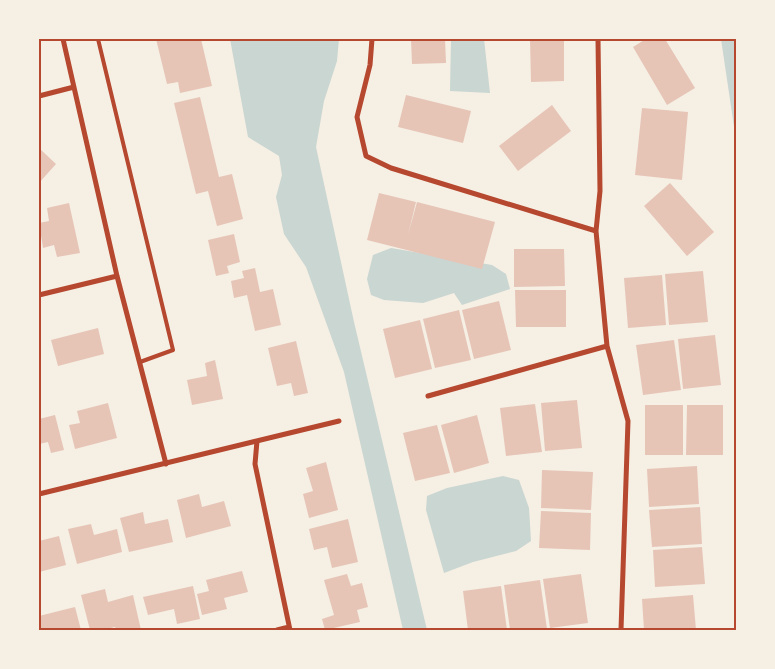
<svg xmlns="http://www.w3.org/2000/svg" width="775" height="669" font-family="'Roboto Condensed',sans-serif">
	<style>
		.water { fill: #c9d6d2 }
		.building { fill: #e6c5b7 }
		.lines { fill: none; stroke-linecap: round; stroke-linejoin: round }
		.service { stroke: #b5482f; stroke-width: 4 }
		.minor { stroke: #b5482f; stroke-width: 5 }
		.neatline { fill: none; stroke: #b5482f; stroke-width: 2 }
	</style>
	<rect width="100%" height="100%" fill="#f6efe4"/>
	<path class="water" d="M230,39H339L337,61L324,101L316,147L354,322L427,630H403L344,372L306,267L284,234L276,197L282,175L279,156L248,137Z
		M451,39H484L490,93L450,91Z
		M721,39H736V140Z
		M391,248L492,265L506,274L510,289L462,305L454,293L423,303L384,300L371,295L367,279L373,255Z
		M503,476L519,480L529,508L531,541L516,551L473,562L444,573L426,510L427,496L447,488Z"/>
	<path class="building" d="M156,39H201L212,86L180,93L178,82L167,84Z
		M411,39H445L446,63L412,64Z
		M530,39H564V81L531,82Z
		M646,39H665L695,88L667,105L633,47Z
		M406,95L471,111L463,143L398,127Z
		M200,97L219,177L232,174L243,219L217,226L208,191L196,194L174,103Z
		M552,105L571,131L518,171L499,146Z
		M642,108L688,112L682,180L635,175Z
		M39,148L56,164L39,183Z
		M670,183L714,232L687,256L644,206Z
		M379,193L416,202L408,235L417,202L495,222L482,269L367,240Z
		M69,203L80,253L57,257L54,245L43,248L39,223L49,221L47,208Z
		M234,234L240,262L227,266L229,273L216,276L208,240Z
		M514,249H564L565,286L514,287Z
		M255,268L260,292L273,289L281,325L255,331L247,295L234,298L231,281L244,278L242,271Z
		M703,271L708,322L669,325L665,274Z
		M662,275L666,325L628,328L624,278Z
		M515,290H566V327H516Z
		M499,301L511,350L474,359L462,310Z
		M459,310L471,360L435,368L423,319Z
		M420,320L432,369L395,378L383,329Z
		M98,328L104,354L58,366L51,340Z
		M715,335L721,385L683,389L678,339Z
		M674,340L681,390L643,395L636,345Z
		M296,341L308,393L294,396L291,383L277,386L268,348Z
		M215,360L223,399L192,405L187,380L207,376L205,363Z
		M577,400L582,448L545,451L541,403Z
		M108,403L117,438L75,449L69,425L80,423L77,411Z
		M535,404L542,452L506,456L500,408Z
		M645,405H683V455H645Z
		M687,405H723V455H686Z
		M55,415L64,450L51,453L48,442L39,444V419Z
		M477,415L489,463L454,473L441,425Z
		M437,425L450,473L415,481L403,433Z
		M326,462L338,510L309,518L303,494L313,491L306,468Z
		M697,466L699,504L649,507L647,469Z
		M542,470L593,472L591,510L541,508Z
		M199,494L202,507L224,501L231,526L186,538L177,500Z
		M700,507L702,544L652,547L649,510Z
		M541,511L591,513L590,550L539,548Z
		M143,512L145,524L168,519L173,542L129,552L120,518Z
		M348,519L358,562L332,568L327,547L314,550L309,529Z
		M91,524L94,535L117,529L122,552L77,564L68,529Z
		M59,536L66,565L39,572V541Z
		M702,547L705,584L655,587L653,550Z
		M242,571L248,592L224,598L227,609L202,615L197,594L209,591L206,580Z
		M347,574L351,586L362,583L368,607L357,610L360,622L325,630L322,619L334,615L324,580Z
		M581,574L588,623L550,628L543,579Z
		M540,580L547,629L510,630L504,585Z
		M193,586L200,619L177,624L174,609L148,615L143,597Z
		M501,586L507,630H468L463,591Z
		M105,589L108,602L133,595L141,630H116L115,627L102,630H90L81,595Z
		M693,595L696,630H644L642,599Z
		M75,607L81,630H39V616Z"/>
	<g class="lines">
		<path class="service" d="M98,39L173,350L140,362"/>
		<path class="minor" d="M63,39L117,276L166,464
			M372,39L370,65L357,117L366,156L391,168L596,231
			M598,39L600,191L596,231L607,346L628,421L621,630
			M39,96L74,87
			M39,295L117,276
			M428,396L607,346
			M257,441L255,464L290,630
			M39,494L339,421
			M277,630L289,627"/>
	</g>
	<rect width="775" height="669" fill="none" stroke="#f6efe4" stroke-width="80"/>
	<rect x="40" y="40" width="695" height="589" class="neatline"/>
</svg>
